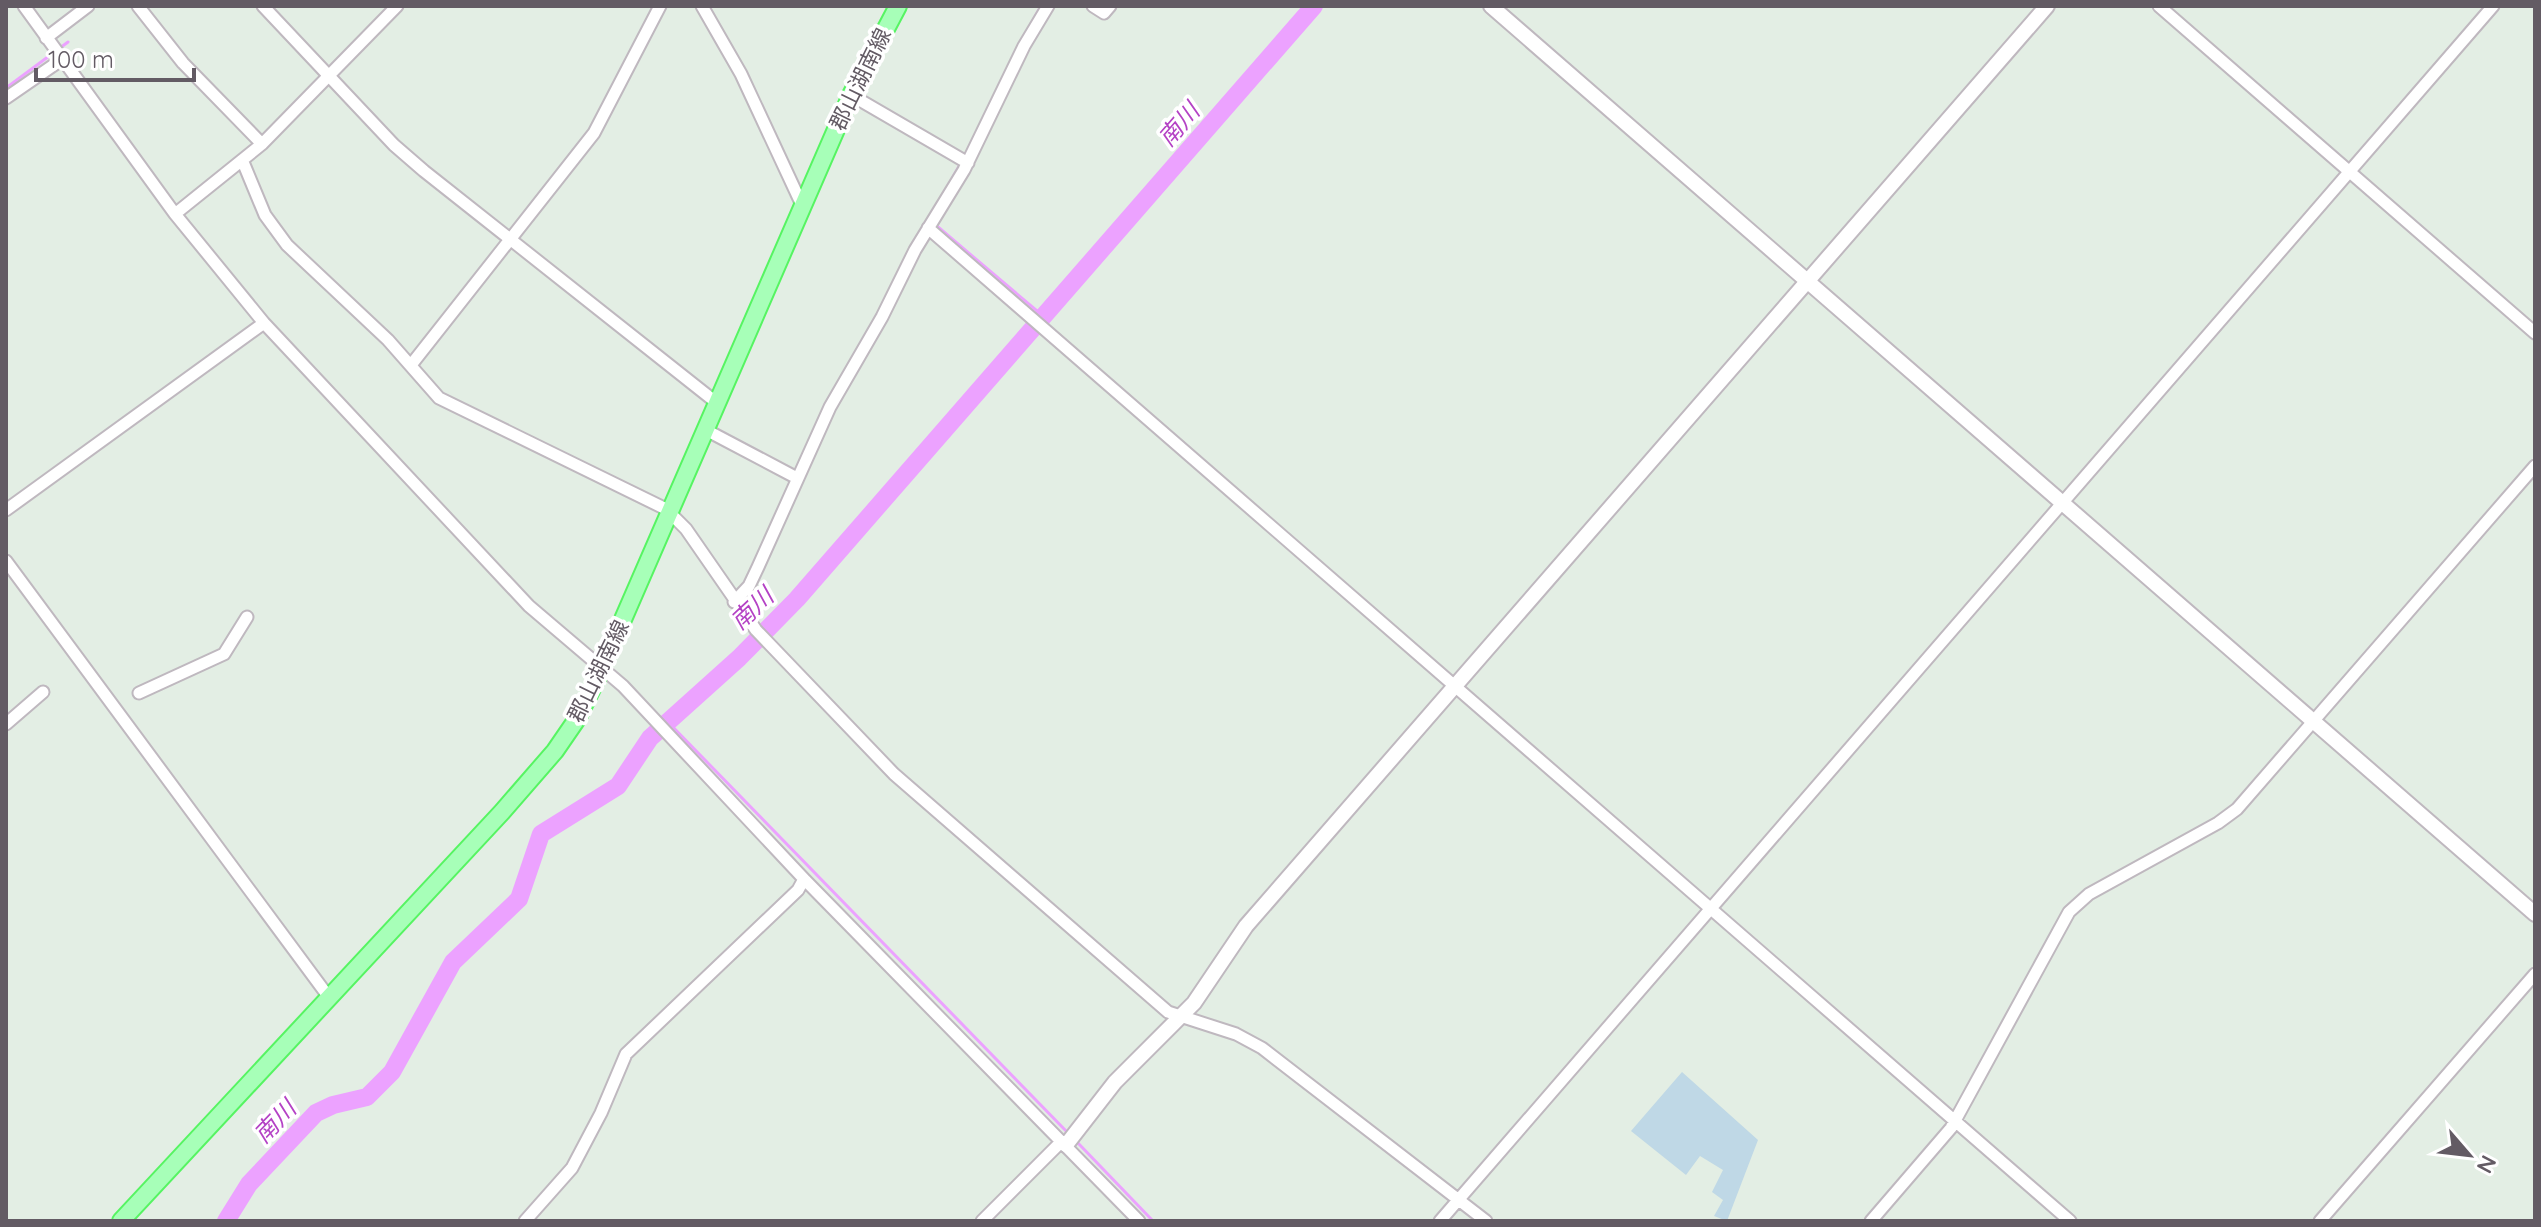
<svg xmlns="http://www.w3.org/2000/svg" width="2541" height="1227" font-family="Quicksand,'Noto Sans JP',sans-serif">
	<style>
		.green { fill: #bfd8e6 }
		.lines { fill: none; stroke-linecap: round; stroke-linejoin: round }
		.stream { stroke: #eca2ff; stroke-width: 3 }
		.river { stroke: #eca2ff; stroke-width: 18 }
		.minor-casing { stroke: #bfb8bf; stroke-width: 15 }
		.tertiary-casing { stroke: #bfb8bf; stroke-width: 18 }
		.primary-casing { stroke: #56f462; stroke-width: 20 }
		.minor { stroke: #fff; stroke-width: 11 }
		.tertiary { stroke: #fff; stroke-width: 14 }
		.primary { stroke: #a7ffb8; stroke-width: 16 }
		.labels { text-anchor: middle; stroke-width: 7; stroke-linejoin: round; paint-order: stroke }
		.street-label { font-size: 22px; fill: #635b64; stroke: #fff }
		.water-label { font-size: 24px; font-style: italic; fill: #b442c5; stroke: #fff }
	</style>
	<rect width="100%" height="100%" fill="#e3eee4"/>
	<path class="green" d="M1682,1072L1758,1140L1727,1221L1714,1216L1723,1200L1712,1192L1723,1170L1700,1156L1686,1175L1631,1131Z"/>
	<g class="lines">
		<path class="stream" d="M1031,24L1041,6
			M6,88L68,42
			M965,156L972,141
			M953,177L961,163
			M938,227L1043,316
			M667,721L1069,1134
			M1077,1142L1153,1221"/>
		<path class="river" d="M226,1221L249,1184L316,1113L333,1105L367,1097L392,1072L453,962L519,899L541,834L618,786L650,738L739,658L797,599L1314,6"/>
		<defs>
			<path id="minor" d="M24,6L175,214L264,323L529,606L623,686L804,879L1139,1221
				M138,6L183,63L262,144
				M263,6L394,145L424,171L717,403
				M702,6L741,74L802,205
				M1093,6L1104,13L1110,6
				M2159,6L2535,333
				M46,38L88,6
				M851,95L968,163
				M6,98L61,60
				M243,162L265,215L287,245L388,340L439,398L666,509L686,529L756,630L894,774L1168,1012L1236,1034L1262,1048L1486,1221
				M175,214L262,144L397,6
				M928,228L2070,1221
				M411,365L594,133L660,6
				M706,430L797,478
				M6,510L264,323
				M6,561L328,996
				M734,602L749,586L758,567L830,407L882,317L915,250L964,170L1024,46L1048,6
				M139,693L224,654L247,617
				M6,724L43,692
				M525,1221L572,1168L601,1113L626,1054L798,890L804,879
				M982,1221L1062,1141
				M1440,1221L2493,6
				M1871,1221L1951,1128L2069,912L2089,894L2218,823L2237,809L2535,466
				M2320,1221L2535,974"/>
			<path id="tertiary" d="M1491,6L2535,914
				M1066,1145L1115,1082L1194,1003L1246,926L2047,6"/>
			<path id="primary" d="M121,1221L502,812L555,751L577,719L601,670L851,95L898,6"/>
		</defs>
		<use href="#minor" class="minor-casing"/>
		<use href="#tertiary" class="tertiary-casing"/>
		<use href="#primary" class="primary-casing"/>
		<use href="#minor" class="minor"/>
		<use href="#tertiary" class="tertiary"/>
		<use href="#primary" class="primary"/>
	</g>
	<g class="labels">
		<g class="street-label">
			<text transform="translate(860 79) rotate(-64)" y="8">郡山湖南線</text>
			<text transform="translate(598 671) rotate(-64)" y="8">郡山湖南線</text>
		</g>
		<g class="water-label">
			<text transform="translate(1179 125) rotate(-49)" y="8">南川</text>
			<text transform="translate(752 609) rotate(-43)" y="8">南川</text>
			<text transform="translate(275 1122) rotate(-46)" y="8">南川</text>
		</g>
	</g>
	<rect width="2541" height="1227" fill="none" stroke="#635b64" stroke-width="16"/>
	<g transform="translate(2469 1155) rotate(118)" stroke="#ffffff" stroke-width="6" paint-order="stroke">
	<path d="M0-6L14 30L0 20L-14 30Z" fill="#635b64"/>
	<text y="-12" font-size="22" font-weight="bold" text-anchor="middle" fill="#635b64">N</text>
	</g>
	<path d="M36 68v12h158v-12" fill="none" stroke="#635b64" stroke-width="4"/>
	<text x="48" y="68" font-size="24" fill="#635b64" stroke="#ffffff" stroke-width="6" paint-order="stroke">100 m</text>
</svg>
